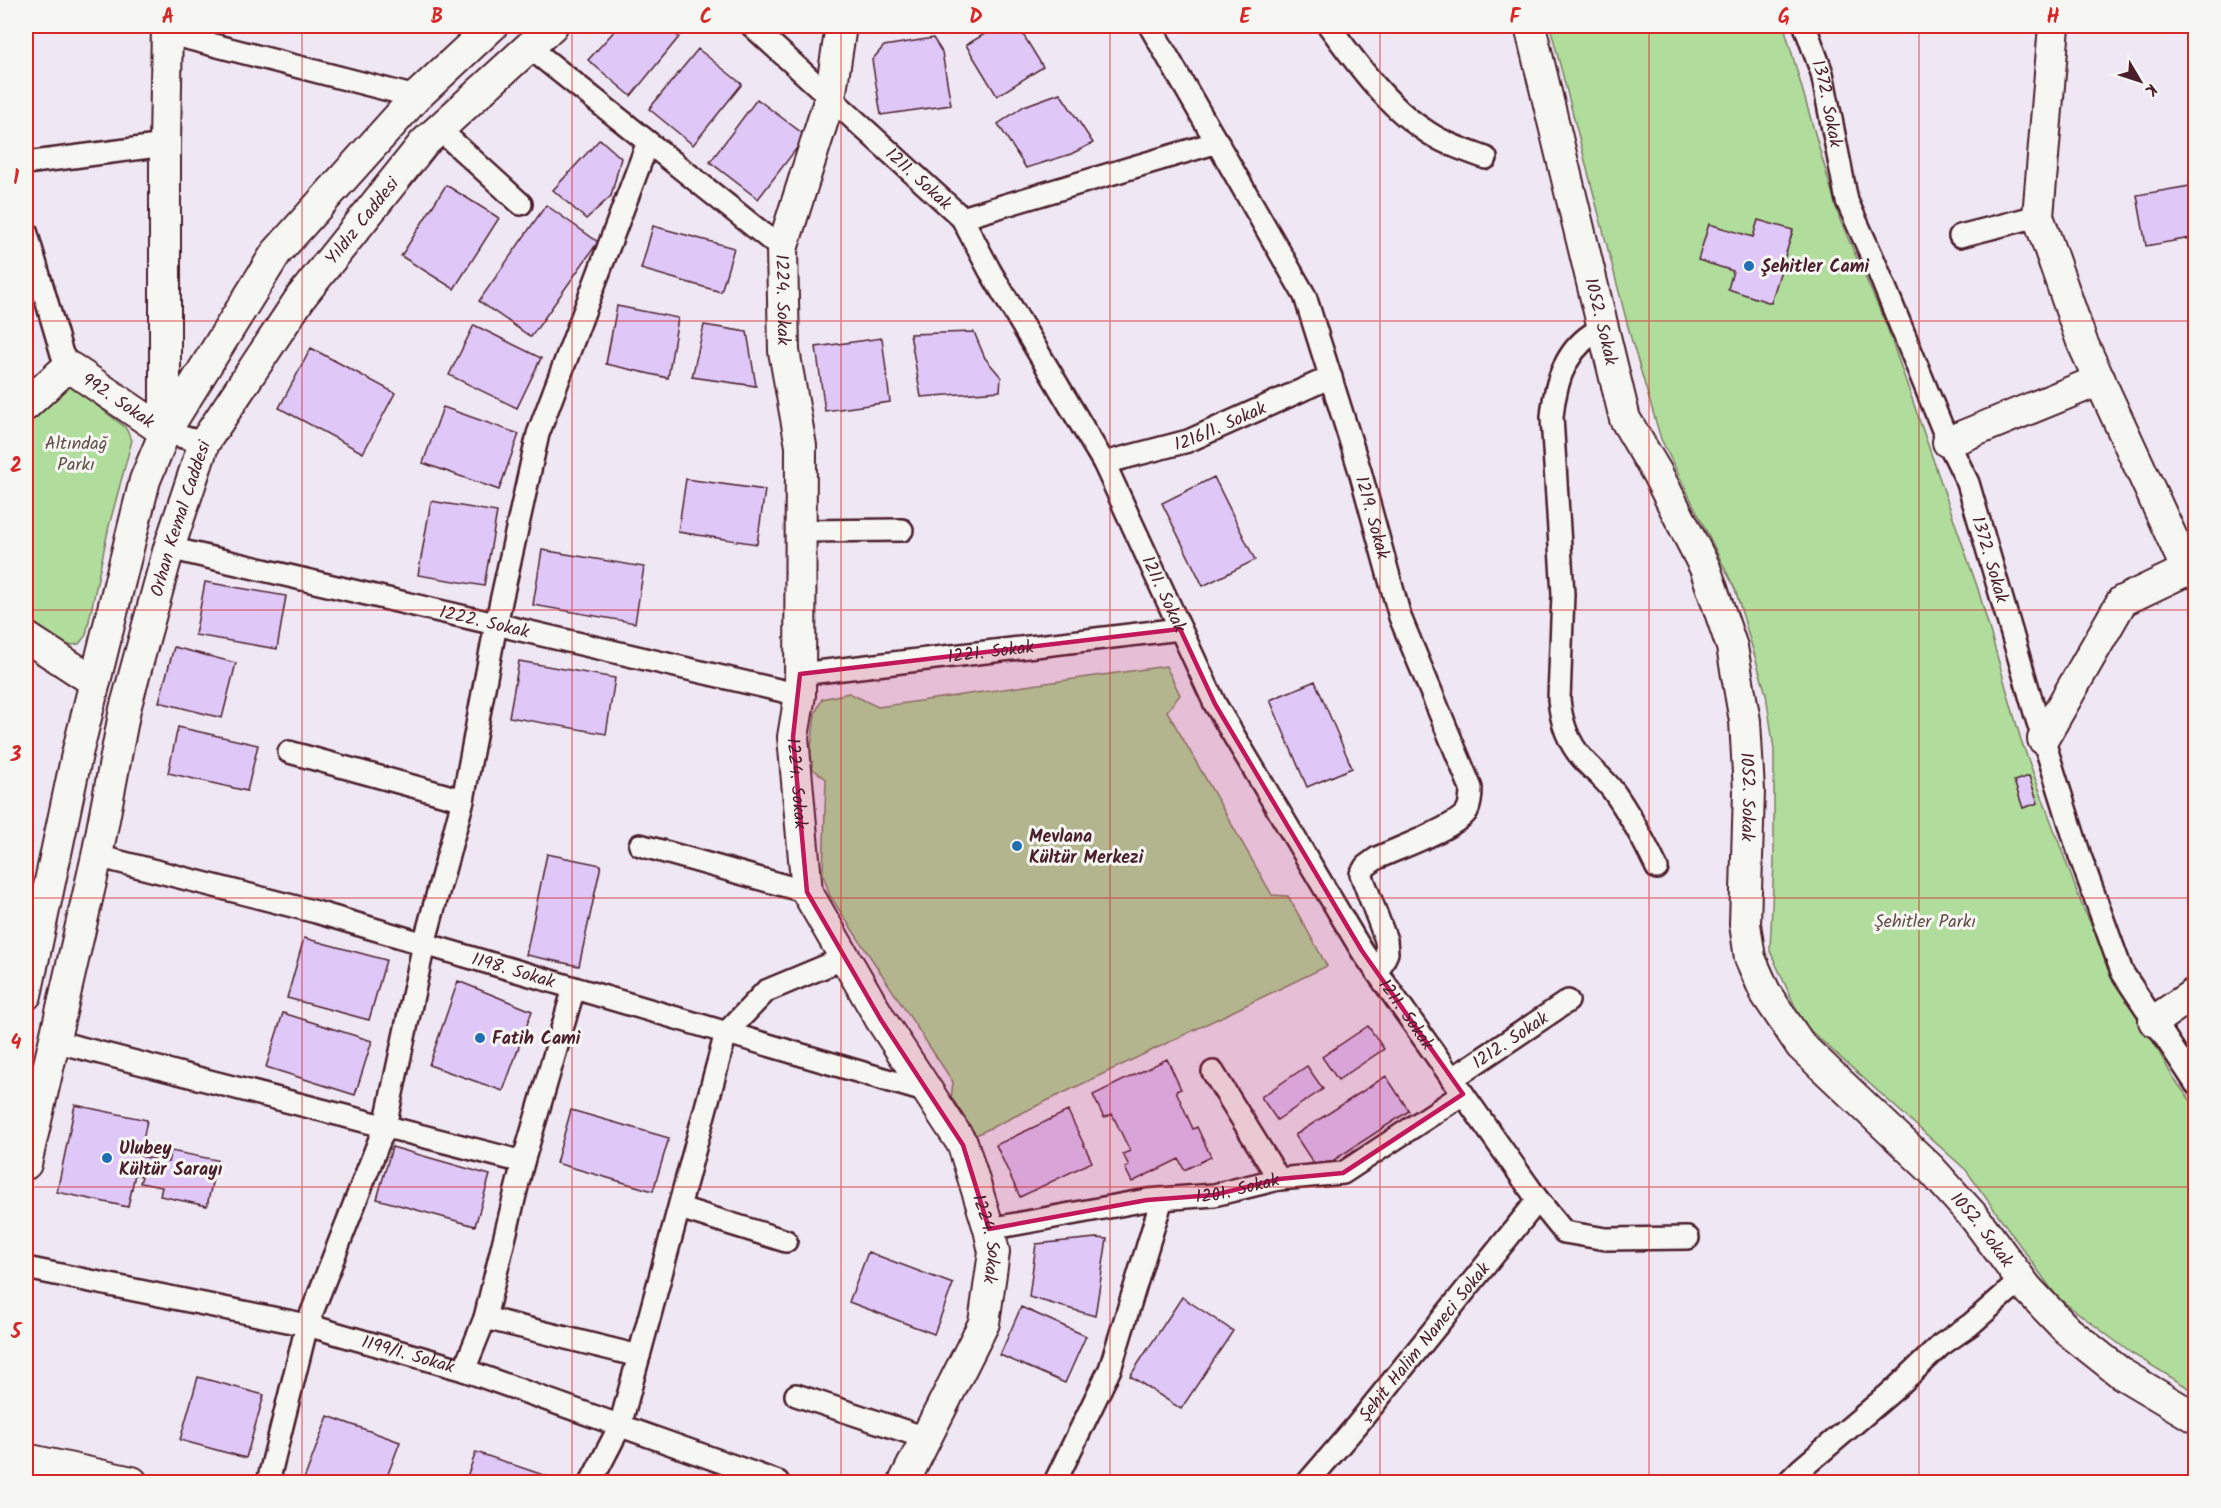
<svg xmlns="http://www.w3.org/2000/svg" width="2221" height="1508" font-family="Kalam,sans-serif">
	<style>
		.green { fill: #b0dd9b; stroke: #7d7e63; stroke-width: 1.5 }
		.building { fill: #dfc7f7; stroke: #4a1f2b; stroke-width: 1.5 }
		.lines { fill: none; stroke-linecap: round; stroke-linejoin: round }
		.street-casing { stroke: #4a1f2b; stroke-width: 26 }
		.secondary-casing { stroke: #4a1f2b; stroke-width: 34 }
		.street { stroke: #f6f6f2; stroke-width: 21 }
		.secondary { stroke: #f6f6f2; stroke-width: 30 }
		.marked { fill: #c2185b; fill-opacity: 0.2; stroke: #c2185b; stroke-width: 4.5; stroke-linejoin: round }
		.grid { fill: none; stroke: #d62828; stroke-width: 1.5; stroke-opacity: 0.55 }
		.poi-dot { fill: #1f6fb2; stroke: #f6f6f2; stroke-width: 2 }
		.labels { text-anchor: middle; stroke-width: 6; stroke-linejoin: round; paint-order: stroke }
		.street-label { font-size: 18px; fill: #4a1f2b; stroke: #f6f6f2 }
		.poi-label { font-size: 18px; font-weight: bold; fill: #4a1f2b; stroke: #f6f6f2; text-anchor: start }
		.park-label { font-size: 18px; fill: #644e47; stroke: #f6f6f2 }
		.neatline { fill: none; stroke: #d62828; stroke-width: 2 }
		.grid-label { font-size: 20px; text-anchor: middle; font-weight: bold; fill: #d62828 }
	</style>
	<rect width="100%" height="100%" fill="#efe8f4"/>
	<filter id="ink" filterUnits="userSpaceOnUse"><feTurbulence type="fractalNoise" baseFrequency=".0167" numOctaves="2"/><feDisplacementMap in="SourceGraphic" scale="12" xChannelSelector="R" yChannelSelector="G"/><feConvolveMatrix kernelMatrix="1 2 1 2 8 2 1 2 1" color-interpolation-filters="sRGB"/></filter>
	<g filter="url(#ink)">
		<path class="green" d="M1550,26H1784L1840,220L1886,324L1978,589L2021,740L2083,908L2130,1000L2174,1079L2195,1106V1392L2131,1353L2057,1297L1966,1170L1803,1024L1770,951L1774,862V750L1766,694L1735,589L1661,439L1631,338Z
			M70,385L125,427L132,440L109,526L86,635L79,644L65,646L26,623V416L51,391Z
			M1166,666L1180,695L1167,711L1272,895L1288,896L1327,966L976,1135L951,1099L953,1082L830,896L823,874L826,779L809,766L815,714L822,699L849,693L878,707Z"/>
		<path class="building" d="M619,26H665L679,37L631,96L588,60Z
			M998,26H1018L1043,67L997,96L966,45Z
			M933,38L942,52L951,105L881,115L872,60L884,46Z
			M698,49L742,84L693,145L649,109Z
			M1060,93L1093,143L1071,154L1026,168L998,124L1024,106Z
			M757,99L806,136L758,199L710,162Z
			M600,139L621,158L611,196L586,219L553,190Z
			M446,185L499,218L454,289L401,256Z
			M2196,185V237L2146,246L2137,195Z
			M546,205L598,242L531,337L479,301Z
			M1758,220L1793,230L1771,303L1728,289L1733,271L1698,260L1709,224L1753,237Z
			M653,226L734,248L721,292L641,269Z
			M617,306L678,318L668,378L606,364Z
			M474,325L541,358L517,408L449,375Z
			M704,325L747,332L756,386L692,377Z
			M974,332L985,358L1001,377L1000,391L921,397L910,334Z
			M882,338L890,402L825,411L816,347Z
			M311,348L395,393L363,453L279,408Z
			M443,407L519,434L499,490L423,463Z
			M1214,477L1255,560L1203,586L1162,503Z
			M686,479L765,490L757,544L678,532Z
			M431,501L497,512L484,586L418,575Z
			M542,550L644,567L635,623L533,605Z
			M205,582L286,596L277,649L195,635Z
			M174,647L236,663L222,718L159,702Z
			M519,661L615,678L606,734L509,717Z
			M1315,681L1352,768L1307,787L1270,700Z
			M178,727L258,745L247,791L168,773Z
			M2029,776L2038,803L2023,808L2014,781Z
			M547,854L601,865L579,966L526,955Z
			M304,938L386,960L369,1020L287,998Z
			M458,981L532,1011L503,1091L429,1065Z
			M283,1013L372,1041L355,1095L266,1067Z
			M1368,1026L1384,1049L1338,1080L1322,1057Z
			M1167,1059L1181,1089L1176,1091L1193,1129L1197,1127L1211,1157L1184,1170L1179,1159L1132,1182L1125,1168L1129,1166L1123,1154L1130,1151L1112,1114L1104,1118L1093,1095Z
			M1307,1066L1323,1089L1277,1120L1261,1097Z
			M1386,1076L1409,1111L1331,1162L1314,1164L1295,1135Z
			M75,1105L147,1120L140,1156L168,1162L171,1151L217,1160L207,1206L160,1196L162,1187L140,1183L142,1176L135,1174L128,1207L57,1192Z
			M571,1110L669,1138L653,1191L556,1163Z
			M1068,1111L1092,1162L1020,1197L996,1145Z
			M392,1147L490,1175L475,1226L377,1199Z
			M1096,1238L1107,1239L1095,1316L1029,1297L1036,1244Z
			M868,1252L953,1284L934,1334L849,1302Z
			M1182,1297L1233,1331L1181,1409L1130,1376Z
			M1021,1307L1086,1336L1065,1383L1000,1355Z
			M198,1377L264,1395L246,1458L180,1440Z
			M328,1416L400,1442L385,1482H303Z
			M476,1452L549,1477L547,1482H465Z"/>
		<g class="lines">
			<defs>
				<g id="street">
					<path id="s1" d="M752,26L962,218L990,271L1104,463L1215,704L1362,951L1538,1200L1564,1232L1606,1239L1688,1238"/>
					<path id="s2" d="M1150,26L1305,296L1360,471L1400,617L1471,788C1471,795 1471,804 1467,811C1458,827 1396,849 1377,858L1366,866L1361,874L1386,940L1387,953L1378,972"/>
					<path d="M1329,26C1354,60 1387,106 1423,129C1442,143 1464,150 1486,158"/>
					<path id="s3" d="M1805,26L1822,73L1847,201L1875,263L1948,442L1968,483L2036,716L2080,856L2122,972L2196,1084"/>
					<path d="M167,33L416,97"/>
					<path d="M529,47L782,249"/>
					<path d="M439,129L521,204"/>
					<path d="M26,163L165,145"/>
					<path d="M962,218L1218,142"/>
					<path d="M26,231L62,354L71,368"/>
					<path d="M1960,236L2038,216"/>
					<path d="M1603,328C1567,344 1555,381 1552,417L1563,594L1559,699C1561,721 1567,741 1582,758C1592,770 1605,779 1614,792C1631,816 1644,841 1657,868"/>
					<path d="M165,432L204,443"/>
					<path id="s4" d="M1104,463L1188,441L1331,377"/>
					<path d="M801,531L902,530"/>
					<path id="s5" d="M169,548L800,695"/>
					<path id="s6" d="M800,674L1180,629"/>
					<path d="M289,752L463,800"/>
					<path d="M640,845L807,892"/>
					<path id="s7" d="M97,856L316,912L928,1092"/>
					<path d="M54,1041L523,1162"/>
					<path d="M1213,1072L1279,1179"/>
					<path id="s8" d="M1452,1079L1568,1001"/>
					<path d="M680,1208L786,1241"/>
					<path id="s9" d="M989,1229L1147,1200L1214,1195L1279,1179L1343,1173L1463,1094"/>
					<path id="s10" d="M26,1268L307,1325L464,1370L778,1482"/>
					<path d="M485,1318L639,1356"/>
					<path d="M464,1370L485,1318L523,1162L574,988"/>
					<path d="M796,1395L926,1438"/>
					<path d="M268,1482L307,1325L385,1126L424,944L463,800L496,624L538,434L648,142"/>
					<path d="M591,1482L620,1426L726,1033L766,991L845,958"/>
					<path d="M1055,1482L1110,1369L1162,1199"/>
					<path id="s11" d="M1308,1482L1357,1425L1538,1200"/>
					<path d="M1788,1482L1801,1469L1896,1388L1941,1345L1970,1325L2021,1280"/>
				</g>
				<g id="secondary">
					<path id="s12" d="M841,26L830,98L782,249L784,351L801,446L800,695L793,737L807,892L881,1020L963,1145L989,1229L994,1252L984,1323L904,1482"/>
					<path id="s13" d="M1530,26L1625,419L1657,473L1705,568L1732,647L1745,721L1749,791L1745,924L1750,958L1766,994L1801,1046L1931,1169L1975,1218L2027,1288L2068,1331L2122,1374L2196,1418"/>
					<path d="M2054,26L2038,216L2082,342L2187,570"/>
					<path id="s14" d="M26,405L62,372L71,368L165,432"/>
					<path d="M165,432V145L167,26"/>
					<path d="M1948,442L2100,380"/>
					<path d="M26,637L95,682"/>
					<path d="M2043,739L2122,601L2187,570L2196,574"/>
					<path d="M26,995L77,754L145,480L165,432L276,253L416,97L492,26"/>
					<path d="M2154,1021L2196,992"/>
					<path id="s15" d="M26,1164L97,856L125,709L169,548L204,443L301,297L424,143L552,26"/>
					<path d="M26,1459L132,1482"/>
				</g>
			</defs>
			<use href="#street" class="street-casing"/>
			<use href="#secondary" class="secondary-casing"/>
			<use href="#street" class="street"/>
			<use href="#secondary" class="secondary"/>
		</g>
	</g>
	<path class="marked" d="M1180,629L1215,704L1362,951L1463,1094L1343,1173L1279,1179L1214,1195L1147,1200L989,1229L963,1145L881,1020L807,892L793,737L800,674Z"/>
	<path class="grid" d="M302,26V1482M572,26V1482M841,26V1482M1110,26V1482M1380,26V1482M1649,26V1482M1919,26V1482M26,321H2196M26,610H2196M26,898H2196M26,1187H2196"/>
	<g class="poi-dot">
		<circle cx="1749" cy="266" r="6"/>
		<circle cx="1017" cy="846" r="6"/>
		<circle cx="480" cy="1038" r="6"/>
		<circle cx="107" cy="1158" r="6"/>
	</g>
	<g class="labels">
		<g class="street-label">
			<text dy="6" stroke="none"><textPath href="#s3" startOffset="81">1372. Sokak</textPath></text>
			<text dy="6" stroke="none"><textPath href="#s1" startOffset="226">1211. Sokak</textPath></text>
			<text dy="6" stroke="none"><textPath href="#s15" startOffset="1016">Yıldız Caddesi</textPath></text>
			<text dy="6" stroke="none"><textPath href="#s12" startOffset="282">1224. Sokak</textPath></text>
			<text dy="6" stroke="none"><textPath href="#s13" startOffset="304">1052. Sokak</textPath></text>
			<text dy="6" stroke="none"><textPath href="#s14" startOffset="116">992. Sokak</textPath></text>
			<text dy="6" stroke="none"><textPath href="#s4" startOffset="122">1216/1. Sokak</textPath></text>
			<text dy="6" stroke="none"><textPath href="#s2" startOffset="543">1219. Sokak</textPath></text>
			<text dy="6" stroke="none"><textPath href="#s15" startOffset="664">Orhan Kemal Caddesi</textPath></text>
			<text dy="6" stroke="none"><textPath href="#s3" startOffset="567">1372. Sokak</textPath></text>
			<text dy="6" stroke="none"><textPath href="#s1" startOffset="712">1211. Sokak</textPath></text>
			<text dy="6" stroke="none"><textPath href="#s5" startOffset="324">1222. Sokak</textPath></text>
			<text dy="6" stroke="none"><textPath href="#s6" startOffset="192">1221. Sokak</textPath></text>
			<text dy="6" stroke="none"><textPath href="#s12" startOffset="768">1224. Sokak</textPath></text>
			<text dy="6" stroke="none"><textPath href="#s13" startOffset="808">1052. Sokak</textPath></text>
			<text dy="6" stroke="none"><textPath href="#s7" startOffset="432">1198. Sokak</textPath></text>
			<text dy="6" stroke="none"><textPath href="#s1" startOffset="1198">1211. Sokak</textPath></text>
			<text dy="6" stroke="none"><textPath href="#s8" startOffset="70">1212. Sokak</textPath></text>
			<text dy="6" stroke="none"><textPath href="#s9" startOffset="252">1201. Sokak</textPath></text>
			<text dy="6" stroke="none"><textPath href="#s13" startOffset="1330">1052. Sokak</textPath></text>
			<text dy="6" stroke="none"><textPath href="#s12" startOffset="1272">1224. Sokak</textPath></text>
			<text dy="6" stroke="none"><textPath href="#s11" startOffset="182">Şehit Halim Naneci Sokak</textPath></text>
			<text dy="6" stroke="none"><textPath href="#s10" startOffset="392">1199/1. Sokak</textPath></text>
		</g>
		<g class="poi-label">
			<text x="1761" y="272">Şehitler Cami</text>
			<text x="1029" y="842">Mevlana<tspan x="1029" dy="21">Kültür Merkezi</tspan></text>
			<text x="492" y="1044">Fatih Cami</text>
			<text x="119" y="1154">Ulubey<tspan x="119" dy="21">Kültür Sarayı</tspan></text>
		</g>
		<g class="park-label">
			<text x="76" y="449">Altındağ<tspan x="76" dy="21">Parkı</tspan></text>
			<text x="1925" y="927">Şehitler Parkı</text>
		</g>
	</g>
	<rect width="2221" height="1508" fill="none" stroke="#f6f6f2" stroke-width="66"/>
	<g transform="translate(2140 81) rotate(129)" stroke="#f6f6f2" stroke-width="4.5" paint-order="stroke">
	<path d="M0-4.5L10 22L0 15L-10 22Z" fill="#4a1f2b"/>
	<text y="-9" font-size="16" font-weight="bold" text-anchor="middle" fill="#4a1f2b">K</text>
	</g>
	<rect x="33" y="33" width="2155" height="1442" class="neatline"/>
	<g class="grid-label">
		<text x="168" y="23">A</text>
		<text x="437" y="23">B</text>
		<text x="706" y="23">C</text>
		<text x="976" y="23">D</text>
		<text x="1245" y="23">E</text>
		<text x="1515" y="23">F</text>
		<text x="1784" y="23">G</text>
		<text x="2053" y="23">H</text>
		<text x="16" y="184">1</text>
		<text x="16" y="472">2</text>
		<text x="16" y="761">3</text>
		<text x="16" y="1049">4</text>
		<text x="16" y="1338">5</text>
	</g>
</svg>
